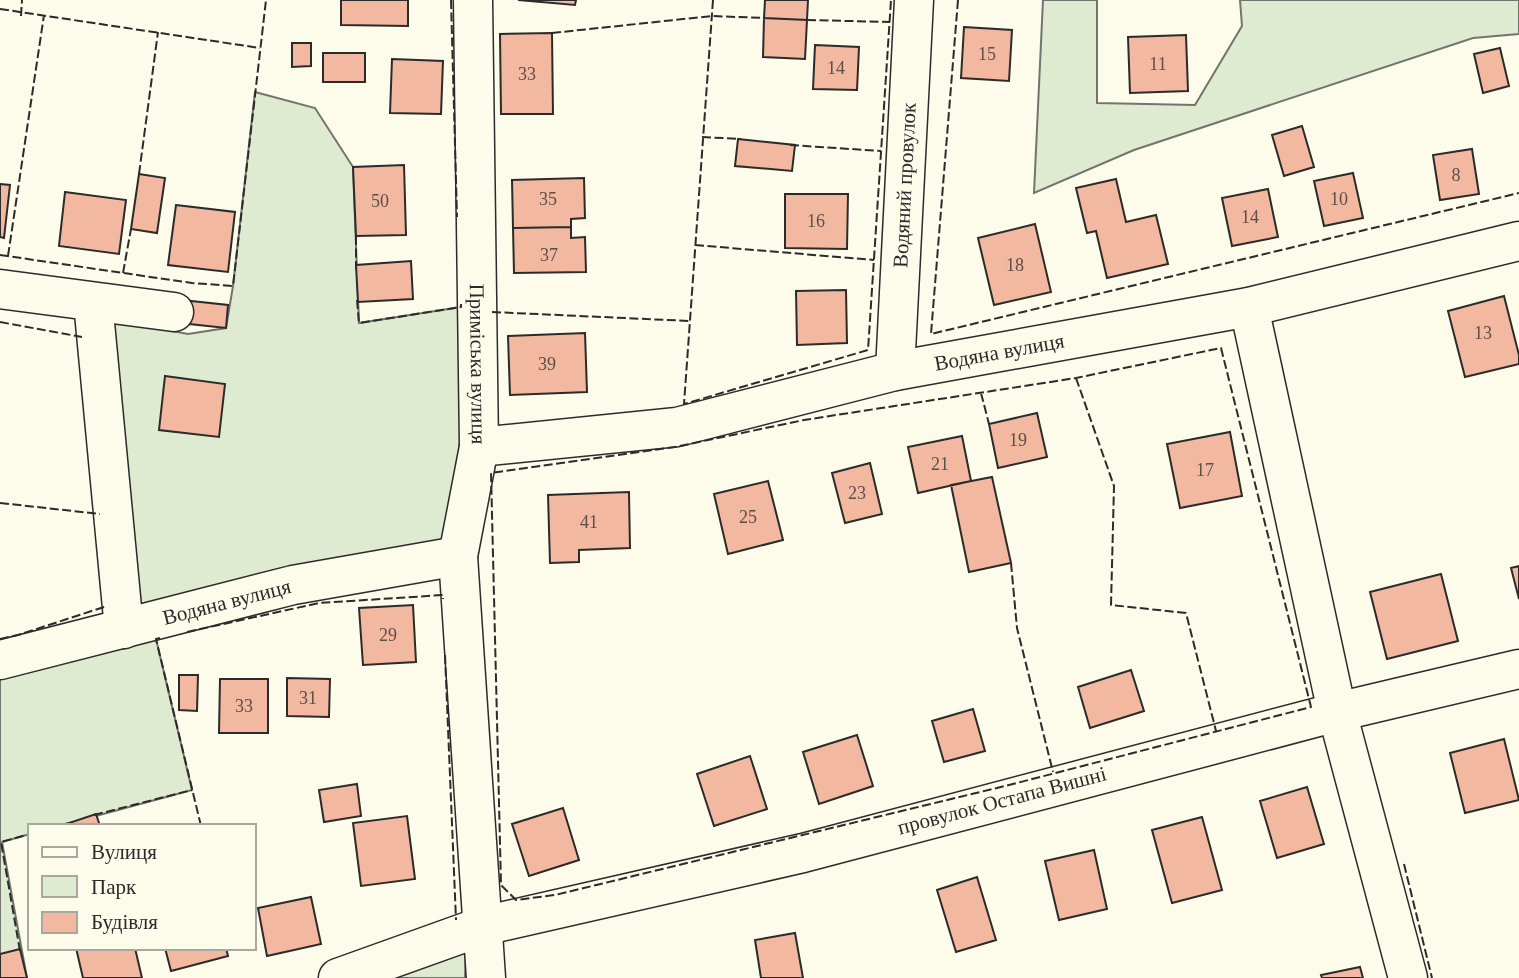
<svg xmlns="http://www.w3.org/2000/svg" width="1519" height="978" font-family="Georgia,serif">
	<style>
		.green { fill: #deebd1; stroke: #74746e; stroke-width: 2 }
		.building { fill: #f2b8a0; stroke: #2b2b2b; stroke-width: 2 }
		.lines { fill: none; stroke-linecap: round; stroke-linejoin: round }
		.minor-casing { stroke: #2b2b2b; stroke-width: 41 }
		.minor { stroke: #fdfbea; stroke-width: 38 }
		.fence { stroke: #2b2b2b; stroke-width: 2; stroke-dasharray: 9 3.5; stroke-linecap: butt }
		.labels { text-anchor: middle; stroke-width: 5; stroke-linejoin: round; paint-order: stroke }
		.number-label { font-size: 18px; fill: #5d4e48 }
		.street-label { font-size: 21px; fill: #2b2b2b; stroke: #fdfbea }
	</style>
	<rect width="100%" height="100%" fill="#fdfbea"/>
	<path class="green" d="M1043,0H1097V103L1195,105L1242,26L1240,0H1519V34L1473,38L1134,150L1034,193Z
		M255,92L315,108L353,167L359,323L461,307L467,444L445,550L134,614L103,318L188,334L226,328L233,286Z
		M156,639L192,790L59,826H30V834L2,842L27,978H0V673Z
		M466,947L465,978H384Z"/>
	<path class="building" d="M341,0H408V26L341,25Z
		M518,0H576L575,5Z
		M765,0H808L807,20L764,18Z
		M764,18L807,20L805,59L763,57Z
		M964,27L1012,30L1009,81L961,78Z
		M552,33L553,114H501L500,34Z
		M1186,35L1188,91L1130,93L1128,37Z
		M292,43H311V66L292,67Z
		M815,45L859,47L857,90L813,89Z
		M1500,48L1509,86L1483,93L1474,54Z
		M323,53H365V82H323Z
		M392,59L443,61L441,114L390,113Z
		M1302,126L1314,167L1284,176L1272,135Z
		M738,139L795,145L792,171L735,166Z
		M1472,149L1479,194L1440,200L1433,155Z
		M404,165L406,235L356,236L353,167Z
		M1353,173L1363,218L1324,226L1314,181Z
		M139,174L165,178L157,233L131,229Z
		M584,178L585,218L571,219V227L513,228L512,180Z
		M1116,179L1126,222L1156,215L1168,264L1107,278L1096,231L1087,233L1076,188Z
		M0,184L10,185L4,238L0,237Z
		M1268,189L1278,237L1232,246L1222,198Z
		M65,192L126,200L119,254L59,246Z
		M785,194H848L847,249L785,248Z
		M176,205L235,212L228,272L168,265Z
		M1035,224L1051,292L994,305L978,238Z
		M571,227V238L585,237L586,272L514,273L513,228Z
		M411,261L413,299L358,302L356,265Z
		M846,290L847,343L797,345L796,291Z
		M1504,296L1519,355V364L1465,377L1448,311Z
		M182,300L228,305L226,328L180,323Z
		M585,333L587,392L510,395L508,336Z
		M165,376L225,384L219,437L159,430Z
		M1037,413L1047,457L998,468L989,424Z
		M1230,432L1242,496L1180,508L1167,444Z
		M962,436L971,481L918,493L908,447Z
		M870,463L882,514L845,523L832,473Z
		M992,477L1011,563L969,572L951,485Z
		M768,481L783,540L728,554L714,494Z
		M629,492L630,548L579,550V562L550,563L548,495Z
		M1519,566V599L1511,568Z
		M1441,574L1458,641L1387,659L1370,592Z
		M413,605L416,662L363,665L359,608Z
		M1131,670L1144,711L1090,728L1078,687Z
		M179,675H198L197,711L179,710Z
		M287,678L330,679L329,717L287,716Z
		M220,679H268V733H219Z
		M973,709L985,751L944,762L932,721Z
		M857,735L873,786L819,804L803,752Z
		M1504,739L1519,800L1465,813L1450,753Z
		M750,756L767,809L714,826L697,774Z
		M357,784L361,816L324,822L319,790Z
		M1307,787L1324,844L1277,858L1260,801Z
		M563,808L579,860L529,876L512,824Z
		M96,814L100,826H67L66,824Z
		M407,816L415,879L361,886L353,823Z
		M1202,817L1222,890L1172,903L1152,830Z
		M1094,850L1107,909L1059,920L1045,861Z
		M977,877L996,940L956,952L937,890Z
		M311,897L321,944L267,956L258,908Z
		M795,933L803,978H761L755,940Z
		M76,948H135L142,978H83Z
		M165,948H226L228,956L171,971Z
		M20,949L27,978H0V954Z
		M1360,967L1363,978H1322L1321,975Z"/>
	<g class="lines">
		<defs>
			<g id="minor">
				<path id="s1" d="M473,0L479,447L458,556L486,978"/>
				<path d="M0,289L174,312"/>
				<path d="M93,302L124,629"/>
				<path d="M1249,307L1337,712L1408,978"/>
				<path id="s2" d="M895,371L914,0"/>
				<path id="s3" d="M479,447L677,427L895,371L1249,307L1519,241"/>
				<path id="s4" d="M0,660L293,585L458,556"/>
				<path id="s5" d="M338,978L483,926L803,853L1337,712L1519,669"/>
			</g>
		</defs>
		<use href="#minor" class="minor-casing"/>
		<use href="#minor" class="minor"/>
		<path class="fence" d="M451,0L457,217
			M713,0L684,404L868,350L891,0
			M958,0L931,334L1519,193
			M0,9L260,48
			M21,16L22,0
			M807,20L890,22
			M552,33L712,16L764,18
			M702,137L741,139
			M790,145L881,151
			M139,174L158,32
			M356,236V269
			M695,245L874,260
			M0,255L192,283L233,286L266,0
			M8,256L44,15
			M123,273L131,229
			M357,300L359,323L461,307V304
			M492,312L690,321
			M0,322L82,337
			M1221,348L1311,707L1009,785L555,895L516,900L501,885L491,473L675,447L804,420L1076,378Z
			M1076,378L1114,486L1111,605L1186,613L1216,731
			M981,393L989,424
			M0,503L100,514
			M1011,563L1017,628L1053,772
			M187,632L319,603L443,595V599
			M160,638L156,639L201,826
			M0,639L18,635L107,606
			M445,655L456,920
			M94,815L192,790
			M59,826L71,822
			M1404,864L1432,978
			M20,951L1,842L30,834"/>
	</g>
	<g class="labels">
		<g class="number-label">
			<text x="987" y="60">15</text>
			<text x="1158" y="70">11</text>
			<text x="836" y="74">14</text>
			<text x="527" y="80">33</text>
			<text x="1456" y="181">8</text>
			<text x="548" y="205">35</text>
			<text x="1339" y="205">10</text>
			<text x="380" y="207">50</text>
			<text x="1250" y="223">14</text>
			<text x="816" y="227">16</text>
			<text x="549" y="261">37</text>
			<text x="1015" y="271">18</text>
			<text x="1483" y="339">13</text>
			<text x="547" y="370">39</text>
			<text x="1018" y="446">19</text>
			<text x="940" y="470">21</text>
			<text x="1205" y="476">17</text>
			<text x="857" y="499">23</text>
			<text x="748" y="523">25</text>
			<text x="589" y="528">41</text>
			<text x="388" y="641">29</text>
			<text x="308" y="704">31</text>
			<text x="244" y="712">33</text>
		</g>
		<g class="street-label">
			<text dy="7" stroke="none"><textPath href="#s2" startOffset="186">Водяний провулок</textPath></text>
			<text dy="7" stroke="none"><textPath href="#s3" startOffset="530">Водяна вулиця</textPath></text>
			<text dy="7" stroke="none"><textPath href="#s1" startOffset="364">Приміська вулиця</textPath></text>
			<text dy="7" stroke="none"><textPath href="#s4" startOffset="234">Водяна вулиця</textPath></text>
			<text dy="7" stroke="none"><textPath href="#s5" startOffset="688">провулок Остапа Вишні</textPath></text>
		</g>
	</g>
	<rect x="28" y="824" width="228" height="126" fill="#fdfbea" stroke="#a9a89e" stroke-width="2"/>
	<rect x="42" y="847" width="35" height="10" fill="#fdfbea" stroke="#a9a89e" stroke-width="2"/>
	<text x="91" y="859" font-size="21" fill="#2b2b2b">Вулиця</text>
	<rect x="42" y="876" width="35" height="21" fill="#deebd1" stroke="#a9a89e" stroke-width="2"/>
	<text x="91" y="894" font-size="21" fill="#2b2b2b">Парк</text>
	<rect x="42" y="912" width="35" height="21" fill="#f2b8a0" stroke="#a9a89e" stroke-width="2"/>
	<text x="91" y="929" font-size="21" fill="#2b2b2b">Будівля</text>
</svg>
